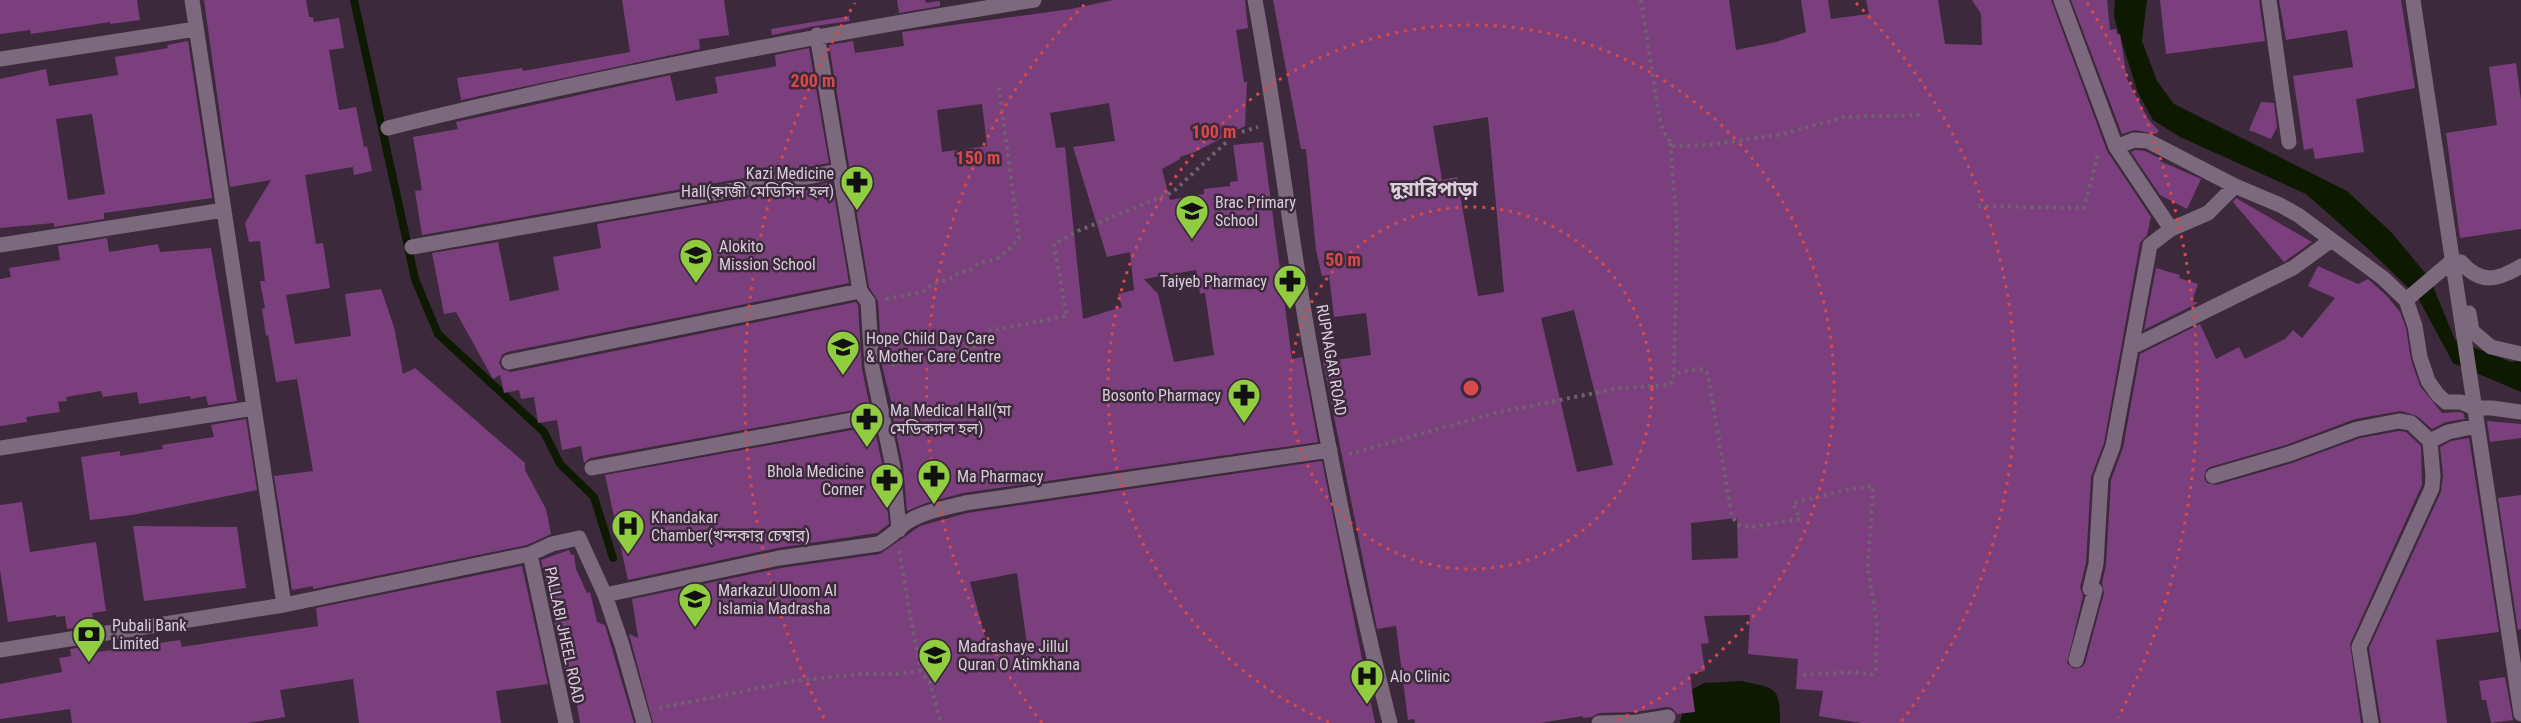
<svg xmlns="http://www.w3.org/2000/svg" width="2521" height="723" font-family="'Roboto Condensed','Noto Sans Bengali',sans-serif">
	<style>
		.water { fill: #0e1902 }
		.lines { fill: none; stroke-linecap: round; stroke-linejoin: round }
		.stream { stroke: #0e1902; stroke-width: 8 }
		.building { fill: #7c3f7d; fill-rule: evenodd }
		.path { stroke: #706070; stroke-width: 4; stroke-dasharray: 3 4.5; stroke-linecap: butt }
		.minor { stroke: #7d697d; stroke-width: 15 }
		.ring { fill: none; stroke: #d7494b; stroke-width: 3; stroke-dasharray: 3 6 }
		.labels { text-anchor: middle; stroke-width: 5; stroke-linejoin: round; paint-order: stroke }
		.poi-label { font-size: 16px; fill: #d9ced9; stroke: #3c2a3c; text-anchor: start }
		.street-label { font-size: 16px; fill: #d9ced9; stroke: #3c2a3c }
		.quarter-label { font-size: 20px; font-weight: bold; fill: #d9ced9; stroke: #3c2a3c }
		.centre { fill: #d7494b; stroke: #3c2a3c; stroke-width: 3 }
		.ring-label { font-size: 18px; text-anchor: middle; font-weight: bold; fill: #d7494b; stroke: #3c2a3c; stroke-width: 5; stroke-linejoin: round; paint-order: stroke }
	</style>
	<rect width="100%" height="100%" fill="#3c2a3c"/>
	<path class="water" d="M2115,0H2147L2142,41L2157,81L2174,104L2347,191L2392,233L2430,279L2455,340L2511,362L2521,360V392L2453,363L2417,296L2366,247L2306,194L2180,137L2153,120L2138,93L2114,17Z
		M1741,681C1776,689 1780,685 1780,723H1680L1687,692L1704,683Z"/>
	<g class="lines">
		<path class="stream" d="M354,0L415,279L438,334L544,432L560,464L594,497L613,558"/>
	</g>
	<path class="building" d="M0,0H137L140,20L110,24V22L31,34L30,30L0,34Z
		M204,0H306L309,17H313L314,22L339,18L344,48L329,50L339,110L356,107L364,147L367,146L372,171L354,175L353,167L305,175L316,244L323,243L330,288L286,295L295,344L351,336L345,294L381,289L394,327L403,374L415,368L525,463V470L546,509L551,534L527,545L313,589V586L292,590L274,476L313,471L297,379L276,382L268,335L266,336L262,309L265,308L260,281H265L260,241L249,242L245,223L271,180L230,187Z
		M622,0H724L729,35L699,39L700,49L461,100L457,78L522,68L523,71L630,52Z
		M897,0H925L926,3L940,1V6L899,13Z
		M1113,0H1245L1248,28L1236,30L1244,82H1247L1245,126L1195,152L1180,157V159L1162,169L1170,200L1204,194V189L1230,186V182L1238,181L1233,145L1263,142L1292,359L1302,357L1318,442L963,493L926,503L907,511L903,466L893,418L894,413L882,366L878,301L869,287L829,45L853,41L855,53L904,46L902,32L1071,9ZM1109,103L1115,141L1073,147L1107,257L1130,252L1134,290L1118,294L1122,307L1083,319L1065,147L1056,148L1050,113ZM982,104L987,146L942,152L937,110ZM1196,270L1200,294L1205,293L1214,355L1174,362L1158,294L1144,279Z
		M1273,0H1729L1736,50L1776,42L1806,32L1801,0H1828L1831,19L1869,14L1866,0H1938L1945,44L1982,45L1981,14L1972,0H2051L2107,151L2151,217L2147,235L2140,243L2104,443L2091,477L2086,563L2080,587L2083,596L2067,663L2074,669L2082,667L2085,663L2104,593L2102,583L2106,565L2111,480L2123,448L2140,354L2200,324L2216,359L2239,347L2245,359L2285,339L2293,330L2302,338L2335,298L2308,286L2318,266L2358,284L2368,279L2386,295L2400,312L2406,328L2411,360L2420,386L2442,413L2459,412L2463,413L2465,419L2446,422L2432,429L2417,416L2401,411L2355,419L2286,445L2210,467L2206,470L2204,478L2207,483L2216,485L2292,463L2360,438L2399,431L2406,432L2421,446L2422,485L2350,644L2361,723H1861L1819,716L1823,691L1796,689L1798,659L1748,654L1750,615L1704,616L1709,643L1701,644L1705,671L1690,674L1695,712L1677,714L1672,708L1666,707L1636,712L1599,713L1592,717L1583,718V716L1540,723H1415L1414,719L1408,720L1396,626L1377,629L1323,362L1371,355L1366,313L1334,317L1329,275L1322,276L1316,250L1306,149H1301ZM1488,117L1504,292L1478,296L1457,177L1442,180L1433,126ZM1574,310L1613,465L1577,472L1541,318ZM1737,518L1738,558L1692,560L1691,523Z
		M2071,0H2107L2110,30L2116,29L2117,35L2120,34L2127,79L2148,119L2159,131L2156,134L2135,130L2122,134Z
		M2160,0H2259L2265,41L2166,54Z
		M2279,0H2401L2415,88L2356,99L2364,152L2315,159L2313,148L2304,150L2293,76L2353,67L2347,30L2286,40Z
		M849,16L850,21L815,26L772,35L771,29Z
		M188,41L212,198L104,213V219L54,227V223L0,228V79L46,69L49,86L118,75L115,57L168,48L167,45ZM92,114L105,194L68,200L56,119Z
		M809,48L829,163L422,235L415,191L422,190L413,137L458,129L456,122L670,75L676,101L718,93L715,77L773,67L776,66L775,55Z
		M2516,63L2521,100V229L2460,238L2446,133L2497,125L2489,67Z
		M2261,102L2274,103L2277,127L2271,139L2249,130Z
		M2135,150L2145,151L2161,159L2160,161L2201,179L2187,209L2160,195L2131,152Z
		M832,182L849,283L507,352L502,355L499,363L502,369L511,372L856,302L858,305L862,369L870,407L590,458L584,463L581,446L562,450L557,420L538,423L534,397L521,399L519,390L504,393L500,375L493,379L456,312L444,314L432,253L498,242L510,301L559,290L553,257L601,248L597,224Z
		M2236,198L2291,230L2312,242L2284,262L2233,202Z
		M107,238L109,252L158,244L160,252L211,248L237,401L208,405L206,396L191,399L190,396L139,404L137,392L103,397L101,391L66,397L67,401L58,402L60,412L26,417L27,422L0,426V279L11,277L9,268L60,260L58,246Z
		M2156,268L2180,275L2179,278L2198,284L2192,301L2198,303L2144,330Z
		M246,419L257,490L132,515L90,520L81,457L120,451V456L163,449L162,445L214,437L211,425Z
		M2487,421L2521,424V438L2490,442Z
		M874,426L883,468L889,524L877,533L777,548L628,580L605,475Z
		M2469,438L2499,632L2436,640L2447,723H2381L2369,648L2441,492L2443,475L2440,447L2451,441Z
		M1322,461L1375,723H653L629,634L638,638L632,599L781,568L880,554L920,526L967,513ZM1017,573L1027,644L990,655L970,582Z
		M2521,495V629L2518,630L2498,498Z
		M22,502L30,552L96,542L106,611L92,613L94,625L67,629L65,616L56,617V615L8,622L0,570V505Z
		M133,526L237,527L246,588L144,601Z
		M569,550L571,555H574L576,569L587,593L590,592L597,622L605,625L634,723H580L573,681H567L541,560Z
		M522,566L548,684L496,691L501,723H359L353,679L280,690L285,717L247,723H72L70,709L0,719V684L62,672L59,658L71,656L70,649L97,645L98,652L180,640L182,647L318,626L316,608Z
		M2505,677L2513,720L2491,723L2486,700H2482L2479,681Z"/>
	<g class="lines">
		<path class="path" d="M1641,0L1659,116L1663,130L1673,146L1709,145L1783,134L1844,117L1920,115
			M1670,143L1677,223L1674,373
			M1978,206L2084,208L2098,154
			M886,299L922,292L933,284L954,277L958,273L972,269C978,260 989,263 998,258C1006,253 1013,245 1019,238L999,88
			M892,365L907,363L990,342L988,331L1067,316L1054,244L1078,231L1173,192L1235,134L1258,127
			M1349,454L1495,413L1620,388L1669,385L1672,382L1674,373L1703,369L1708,374L1732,517L1740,526L1752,527L1800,519L1793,503L1846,490L1873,486L1868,569L1877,623L1876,671L1871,675L1854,672L1800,675
			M899,551L920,670L930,683L941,723
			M659,708L794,681L860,674H900L920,670"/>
		<path class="minor" d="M192,0L284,605
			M1255,0C1276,113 1289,227 1309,341C1332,469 1358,597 1390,723
			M2061,0L2116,147L2171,229L2208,213L2235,186
			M2269,0L2289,142
			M2413,0L2521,714
			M817,35L860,291L868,302L872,367L893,467L899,530
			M0,59L196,29
			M388,128C601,75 817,35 1034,0
			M2116,147L2134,140L2148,141L2235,186L2280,205L2298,215L2383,278L2406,300L2415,326L2420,357L2428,381L2438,395L2446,402H2461L2475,408H2492L2521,412
			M0,245L224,210
			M412,247L840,171
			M2406,300L2452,261L2461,262C2480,284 2497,281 2521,266
			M2469,313L2472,331L2491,347L2521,354
			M2132,347L2293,268L2330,241
			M509,362L860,291
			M0,448L254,408
			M592,468L884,414
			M2213,476L2289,454L2357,429L2399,421L2411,423L2430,441
			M530,554L566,723
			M605,595L622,645L644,723
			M0,650L284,605L530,554L552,544L579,538L605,595L779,558L878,544C890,538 898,528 909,521C925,511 946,508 965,503L1330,450
			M2076,660L2095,590L2090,589L2096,564L2101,478L2113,446L2150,245L2171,229
			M1599,723L1637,722L1668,717
			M2371,723L2359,647L2432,488L2433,476L2430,441L2448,432L2477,426"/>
	</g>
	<g class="ring">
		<circle cx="1471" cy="388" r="181"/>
		<path d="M1329 722A363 363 0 1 1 1613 722"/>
		<path d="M1042 723A544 544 0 0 1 1086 3M1856 3A544 544 0 0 1 1900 723"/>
		<path d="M824 718A726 726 0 0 1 855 3M2087 3A726 726 0 0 1 2118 718"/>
	</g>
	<defs>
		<symbol id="pharmacy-pin" viewBox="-11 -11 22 30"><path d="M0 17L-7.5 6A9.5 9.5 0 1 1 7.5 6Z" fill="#91cd40" stroke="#3c2a3c"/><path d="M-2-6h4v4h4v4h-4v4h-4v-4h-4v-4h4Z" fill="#111"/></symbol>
		<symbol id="school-pin" viewBox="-11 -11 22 30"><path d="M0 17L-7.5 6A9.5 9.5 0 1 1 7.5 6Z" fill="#91cd40" stroke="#3c2a3c"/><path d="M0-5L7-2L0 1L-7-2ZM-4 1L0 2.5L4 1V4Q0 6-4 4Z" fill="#111"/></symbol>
		<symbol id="hospital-pin" viewBox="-11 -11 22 30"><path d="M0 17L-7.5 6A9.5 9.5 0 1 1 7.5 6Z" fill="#91cd40" stroke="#3c2a3c"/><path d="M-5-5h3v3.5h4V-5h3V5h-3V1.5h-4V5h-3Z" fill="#111"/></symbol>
		<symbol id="bank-pin" viewBox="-11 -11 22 30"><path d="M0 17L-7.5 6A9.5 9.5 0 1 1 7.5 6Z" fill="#91cd40" stroke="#3c2a3c"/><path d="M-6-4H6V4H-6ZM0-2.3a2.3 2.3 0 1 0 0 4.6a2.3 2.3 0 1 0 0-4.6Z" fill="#111"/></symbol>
	</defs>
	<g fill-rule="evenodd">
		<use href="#pharmacy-pin" x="838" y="163" width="38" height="52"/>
		<use href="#school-pin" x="1173" y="192" width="38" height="52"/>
		<use href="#school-pin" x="677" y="236" width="38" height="52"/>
		<use href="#pharmacy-pin" x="1271" y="262" width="38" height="52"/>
		<use href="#school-pin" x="824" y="328" width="38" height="52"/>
		<use href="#pharmacy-pin" x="1225" y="376" width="38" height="52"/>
		<use href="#pharmacy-pin" x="848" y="400" width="38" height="52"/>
		<use href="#pharmacy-pin" x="915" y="457" width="38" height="52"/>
		<use href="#pharmacy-pin" x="868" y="461" width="38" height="52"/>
		<use href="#hospital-pin" x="609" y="507" width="38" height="52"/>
		<use href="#school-pin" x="676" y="580" width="38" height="52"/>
		<use href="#bank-pin" x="70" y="615" width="38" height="52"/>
		<use href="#school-pin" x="916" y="636" width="38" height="52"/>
		<use href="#hospital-pin" x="1348" y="657" width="38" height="52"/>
	</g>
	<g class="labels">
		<g class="poi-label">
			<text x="834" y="179" text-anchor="end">Kazi Medicine<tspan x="834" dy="18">Hall(কাজী মেডিসিন হল)</tspan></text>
			<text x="1215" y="208">Brac Primary<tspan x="1215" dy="18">School</tspan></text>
			<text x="719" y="252">Alokito<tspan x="719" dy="18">Mission School</tspan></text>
			<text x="1267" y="287" text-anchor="end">Taiyeb Pharmacy</text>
			<text x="866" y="344">Hope Child Day Care<tspan x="866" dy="18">&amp; Mother Care Centre</tspan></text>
			<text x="1221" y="401" text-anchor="end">Bosonto Pharmacy</text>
			<text x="890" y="416">Ma Medical Hall(মা<tspan x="890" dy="18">মেডিক্যাল হল)</tspan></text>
			<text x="864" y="477" text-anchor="end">Bhola Medicine<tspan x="864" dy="18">Corner</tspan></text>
			<text x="957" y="482">Ma Pharmacy</text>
			<text x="651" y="523">Khandakar<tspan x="651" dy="18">Chamber(খন্দকার চেম্বার)</tspan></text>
			<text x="718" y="596">Markazul Uloom Al<tspan x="718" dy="18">Islamia Madrasha</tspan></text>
			<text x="112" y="631">Pubali Bank<tspan x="112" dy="18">Limited</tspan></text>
			<text x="958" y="652">Madrashaye Jillul<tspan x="958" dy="18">Quran O Atimkhana</tspan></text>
			<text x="1390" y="682">Alo Clinic</text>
		</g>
		<g class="street-label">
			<text transform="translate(1332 360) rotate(80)" y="6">RUPNAGAR ROAD</text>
			<text transform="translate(565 635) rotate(78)" y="6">PALLABI JHEEL ROAD</text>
		</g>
		<g class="quarter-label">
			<text x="1434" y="196">দুয়ারিপাড়া</text>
		</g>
	</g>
	<circle cx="1471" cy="388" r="9" class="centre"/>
	<g class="ring-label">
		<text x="813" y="87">200 m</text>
		<text x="1214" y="138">100 m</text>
		<text x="978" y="164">150 m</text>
		<text x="1343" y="266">50 m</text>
	</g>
</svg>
